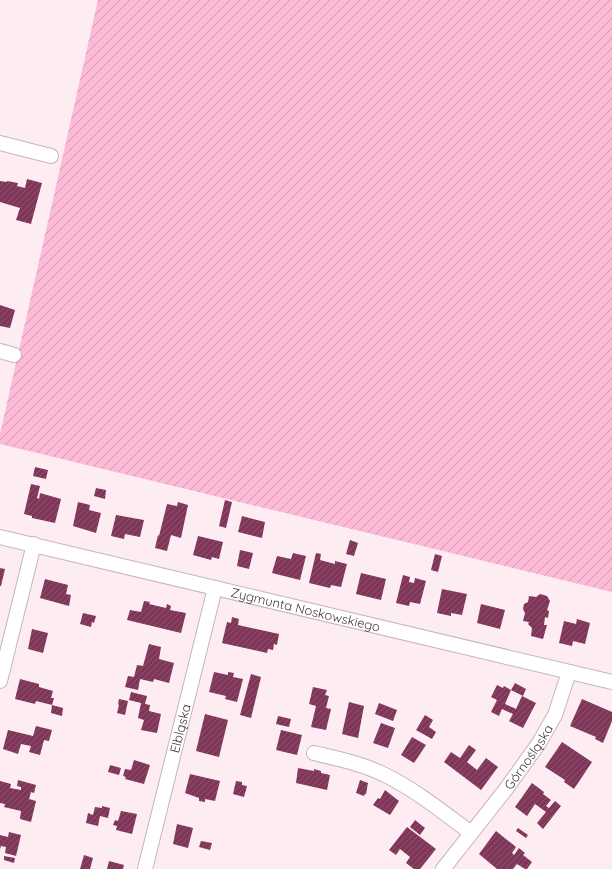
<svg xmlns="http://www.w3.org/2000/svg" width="612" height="869" font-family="Quicksand,sans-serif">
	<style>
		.garden { fill: url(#garden-furrows) }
		.building { fill: url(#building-hatch) }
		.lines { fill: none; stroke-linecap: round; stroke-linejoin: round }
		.street-casing { stroke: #c6b6bc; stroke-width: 16 }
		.street { stroke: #fff; stroke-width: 14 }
		.labels { text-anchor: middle; stroke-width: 4; stroke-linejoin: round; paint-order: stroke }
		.street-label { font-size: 13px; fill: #40393c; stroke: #feecf3 }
	</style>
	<defs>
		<pattern id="garden-furrows" width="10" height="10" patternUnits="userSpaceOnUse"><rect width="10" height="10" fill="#fdbad6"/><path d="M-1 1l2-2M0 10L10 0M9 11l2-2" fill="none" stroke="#ce98af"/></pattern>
		<pattern id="building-hatch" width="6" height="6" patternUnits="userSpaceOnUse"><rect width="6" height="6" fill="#7f3659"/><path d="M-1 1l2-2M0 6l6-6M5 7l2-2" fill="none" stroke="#8d526e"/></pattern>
	</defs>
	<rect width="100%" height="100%" fill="#feecf3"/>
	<path class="garden" d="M98,0H612V592L0,444V434Z"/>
	<path class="building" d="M27,179L42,183L31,224L16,220L20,208L0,202V181L7,182V181L18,183L17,186L25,188Z
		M0,305L15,310L10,328L0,326Z
		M35,467L48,470L46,479L33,476Z
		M31,484L40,486L37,498L39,499L40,493L61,499L55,523L32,518V516L24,514Z
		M96,488L106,490L105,499L94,496Z
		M225,500L232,502L226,528L219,526Z
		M78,502L90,505L89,510L101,513L96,533L73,526Z
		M178,502L188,505L181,538L171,535L167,551L155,548L158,535L159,536L167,504L177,506Z
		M116,515L144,520L140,537L125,534L124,539L111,536Z
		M242,516L265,522L262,538L238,532Z
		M198,536L223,542L219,559L212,557L211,560L193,555Z
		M350,540L358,543L354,556L346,554Z
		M240,550L253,553L249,569L237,566Z
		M293,553L306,556L300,580L272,573L277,556L291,559Z
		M316,553L321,554L320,560L335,564V561L347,564L341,587L331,585L330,588L309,583Z
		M435,554L442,556L438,572L431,570Z
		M0,568L5,569L1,586H0Z
		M361,573L386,579L381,600L356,594Z
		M403,575L410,577L409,582L414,583L415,578L426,581L420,604L410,602L409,606L396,603Z
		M45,579L68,585L66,594L71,595L69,606L40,598Z
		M442,589L467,594L462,615L451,613V616L437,613Z
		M540,594L547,596L550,601L547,610L549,611L548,618L545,617L544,625H547L543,639L531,636L532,628L528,624L529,622L523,621L525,613L523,609L524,604L528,602L529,596L536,597Z
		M144,601L150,602L149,604L166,608L167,604L171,606L170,610L186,613L181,633L127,620L130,610L141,612Z
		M481,604L505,610L500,629L477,623Z
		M83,613L96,616L94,623L92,622L91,627L80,624Z
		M232,617L239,619L238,625L279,634L277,645L274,644L273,650L268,649L267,653L222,643L227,622L231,623Z
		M577,619L590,623L585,644L573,641L572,646L559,643L564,621L576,624Z
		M32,629L48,633L43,653L28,649Z
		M149,644L161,647L159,659L174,663L169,683L154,679L153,682L140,679L138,690L125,687L128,676L134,677L137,665L143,666Z
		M214,672L228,675V672L234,673L233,677L243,679L237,702L225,699L226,696L209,692Z
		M251,674L261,677L251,718L240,715Z
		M20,679L39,684V687L53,691L51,698H54L52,705L36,701L35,704L15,699Z
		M515,683L526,689L523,696L511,690Z
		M497,685L503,688L504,686L511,690L505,704L516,709L522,696L536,703L523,728L509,721L513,714L502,709L499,716L491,712L497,700L491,697Z
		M313,687L327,690L325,695L329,696L326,708L331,709L326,730L311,727L316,706L309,704Z
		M131,692L147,696L145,704L150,705L149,711L161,714L157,733L141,730L144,720L138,718L141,703L129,700Z
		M119,699L128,701L125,715L117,713L119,705L118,704Z
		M582,699L612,712V721L603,743L595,739L596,737L570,726Z
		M349,702L364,706L358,738L342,734Z
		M379,703L397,710L393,721L375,714Z
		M52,705L63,708L62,716L51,713Z
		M205,714L228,720L219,757L196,751Z
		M425,715L433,720L429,727L436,732L432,739L416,730Z
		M278,716L291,719L289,727L276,724Z
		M381,723L395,728L388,748L373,743Z
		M36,726L52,730L49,741L44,740L40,755L29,752L31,746L21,744L18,754L3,749L8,730L33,736Z
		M281,730L302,735L297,755L276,750Z
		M412,737L426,745L414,763L401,755Z
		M562,742L592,762L574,789L564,782L565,780L545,767Z
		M469,745L476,750L467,762L477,770L486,758L498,767L481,790L444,762L451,752L460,758Z
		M134,760L150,765L144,784L125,779L126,777L123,776L125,769L131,770Z
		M110,765L121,768L119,775L108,772Z
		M298,768L314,771V769L321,771V773L330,775L327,790L296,783Z
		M190,774L220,781L215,801L205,799V802L199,801V798L185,793Z
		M18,780L36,785L34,793L31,792L29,799L36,801L31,822L20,819L21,811L4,807L5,804L0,803V781L11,784L10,788L21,790V787L17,786Z
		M360,780L368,783L366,794H365L364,796L356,793Z
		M236,781L242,782V785L247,786L244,797L233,794Z
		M532,783L544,792L543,794L551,800L546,806L549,808L555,801L561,806L543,829L537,823L546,812L535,804L527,816L515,807Z
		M385,790L399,801L390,815L373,805L378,798L380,799Z
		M102,806L110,808L108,818L100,816L98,826L86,823L88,813L93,815L95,807L102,808Z
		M121,811L137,814L132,834L116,830L117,826L113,825L115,820L118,821Z
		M415,820L425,828L420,835L410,827Z
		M177,824L193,828L188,848L173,844Z
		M407,827L436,849L420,869H414L406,863L410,857L400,849L396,855L389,850Z
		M518,828L528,835L526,838L516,831Z
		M496,831L516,847L512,853L514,855L519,848L525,853L523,855L532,862L527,869H525L517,864L513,869H497L479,854Z
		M9,832L21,835L16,856L5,853L6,847L1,846L0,849V835L8,837Z
		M201,841L212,843L210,850L199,847Z
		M84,855L93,858L90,869H80Z
		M4,856L15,858L14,863L4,860Z
		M109,861L124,865L123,869H107Z"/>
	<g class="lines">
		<defs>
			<g id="street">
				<path d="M0,143L51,156"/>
				<path d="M0,351L14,355"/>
				<path id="s1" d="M0,537L612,682"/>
				<path d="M0,681L34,544"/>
				<path d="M314,753C339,759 364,764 387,776C417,791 444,813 471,833"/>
				<path id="s2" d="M145,869L215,588"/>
				<path id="s3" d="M443,869L506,789L539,743L555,715L569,672"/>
			</g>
		</defs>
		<use href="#street" class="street-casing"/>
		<use href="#street" class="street"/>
	</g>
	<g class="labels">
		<g class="street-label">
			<text dy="5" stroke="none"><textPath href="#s1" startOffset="314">Zygmunta Noskowskiego</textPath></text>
			<text dy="5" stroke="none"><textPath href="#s2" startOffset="145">Elbląska</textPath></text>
			<text dy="5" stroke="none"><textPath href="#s3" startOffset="141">Górnośląska</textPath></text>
		</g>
	</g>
</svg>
